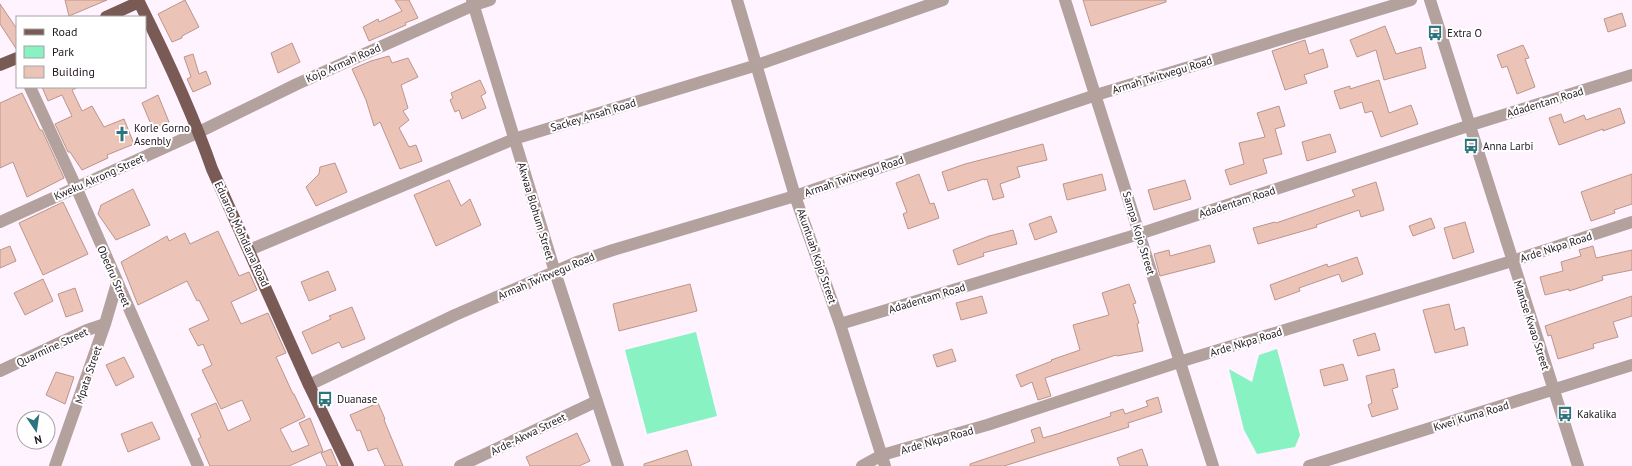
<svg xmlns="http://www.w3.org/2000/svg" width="1632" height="466" font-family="'PT Sans',sans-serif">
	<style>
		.green { fill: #88f2c3 }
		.building { fill: #ecc4b7; stroke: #bb958a }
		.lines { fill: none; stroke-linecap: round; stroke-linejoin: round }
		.minor { stroke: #b3a19d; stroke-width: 12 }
		.major { stroke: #795a55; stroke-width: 12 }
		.labels { text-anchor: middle; stroke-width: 4; stroke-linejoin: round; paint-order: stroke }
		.poi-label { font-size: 11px; fill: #211721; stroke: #fff; text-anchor: start }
		.street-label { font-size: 11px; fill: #211721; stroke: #fff }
	</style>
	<rect width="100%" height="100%" fill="#fff3ff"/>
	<path class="green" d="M696,332L717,416L647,434L625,350Z
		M1277,349L1300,435L1295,447L1257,454L1244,430L1229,369L1252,382L1259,355Z"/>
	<path class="building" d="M65,0H107L69,16Z
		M185,0L199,27L182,36V38L172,42L158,14Z
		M395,0H409L418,18L405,23L406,25L369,41L363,27L378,19L379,22L402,11Z
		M1083,0H1166V2L1091,26Z
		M0,4L17,29V50L0,24Z
		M1622,13L1626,26L1608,32L1604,19Z
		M1385,26L1396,54L1421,47L1426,68L1384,80L1376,50L1357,57L1350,40Z
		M1305,40L1309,54L1323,49L1328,67L1304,75L1307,83L1285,90L1272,51Z
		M292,43L300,62L278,73L271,53Z
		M1523,45L1529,58L1525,59L1535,87L1517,94L1507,66L1502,68L1497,55Z
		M193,54L199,74L206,71L211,84L193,92L187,79L191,77L184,57Z
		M389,56L392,63L408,58L418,77L401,85L408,108L403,111L409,120L399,128L409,147L416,145L422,161L400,169L380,122L374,126L366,100L352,69L371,61Z
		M480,80L486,93L481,96L486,108L462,119L459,110L455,112L450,100L453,98L451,93Z
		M1379,80L1389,113L1411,105L1418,124L1381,137L1372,111L1365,113L1362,102L1340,109L1334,91L1350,86V89Z
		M42,87H78L72,90L82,111L92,106L104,127L124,119L134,144L107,155L108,158L82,170L70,152H68L55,124L72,116L62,95L48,101Z
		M22,93L40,130H42L64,178L27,197L13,162L0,168V103Z
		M158,95L169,122L153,129L142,103Z
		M1279,106L1285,126L1275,129L1282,154L1263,159L1267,173L1230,185L1225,170L1244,164L1239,143L1265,137L1257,113Z
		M1620,108L1625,123L1603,131V129L1559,145L1549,118L1561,114L1564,123L1584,115L1586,120Z
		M1330,134L1336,152L1307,161L1302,142Z
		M1043,144L1047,160L1017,167L1020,177L1000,184L1004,197L993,200L987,179L984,180V179L948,191L942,172L965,164Z
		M335,163L347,192L316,206L306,187L319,174L320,167Z
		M919,174L930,204L934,203L939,218L908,229L903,214L907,212L896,183Z
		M1102,174L1106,190L1067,200L1063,184Z
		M1632,174V204L1614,210L1615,213L1591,221L1581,192Z
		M449,180L461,206L470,199L481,225L436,246L414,195Z
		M1185,180L1191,199L1154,210L1148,190Z
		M1376,182L1384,210L1361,217L1359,210L1316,225L1317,227L1258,244L1253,228L1275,222L1276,223L1355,196L1352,190Z
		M133,189L150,225L116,240L98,214L101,205Z
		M63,202L88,254L43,275L19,223Z
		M1051,216L1057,232L1035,240L1029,224Z
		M1431,218L1435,228L1413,236L1409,226Z
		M1465,222L1474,252L1453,259L1444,228Z
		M1013,230L1017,244L983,253L984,256L958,265L953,250L989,236Z
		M218,231L239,276L249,272L257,290L231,302L241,324L268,313L286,353L276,357L293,394H294L305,417L280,429L292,452L309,445L299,423L310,418L323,451L289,466H210L198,439L201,437L191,414L216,403L228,431L251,420L242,400L221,409L202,370L212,365L203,344L198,346L189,329L209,320L199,300L197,301L187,281L138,305L121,262L167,236L169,241L185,233L190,244Z
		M1210,245L1215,262L1160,276L1154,254L1169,250L1170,256Z
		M10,246L16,261L0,268V250Z
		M1593,246L1596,258L1632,250V270L1602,276L1603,280L1569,291V289L1545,295L1540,277L1563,271L1561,262L1581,256L1579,250Z
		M1357,257L1363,274L1342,282L1339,274L1299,288L1300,291L1275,300L1270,285L1327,264L1328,267Z
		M328,271L336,290L309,301L301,282Z
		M43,279L53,301L25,315L14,293Z
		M690,284L697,311L619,331L613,304Z
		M1129,284L1136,303L1133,304L1139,323L1137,324L1143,351L1117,356L1116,355L1045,378L1051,396L1038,400L1032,382L1021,387L1016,375L1052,361L1051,360L1080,350L1073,325L1109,315L1102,293Z
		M75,288L83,311L66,317L58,294Z
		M982,296L987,313L961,320L956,303Z
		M1632,296V316L1613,322L1618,337L1593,344L1594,348L1558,359L1551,335L1548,336L1545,326Z
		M1449,304L1455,330L1464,327L1468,345L1435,353L1423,310Z
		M352,307L365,339L342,348L339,342L312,354L302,332L331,319L329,316Z
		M1375,333L1380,350L1358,356L1353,340Z
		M952,349L956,361L937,367L933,355Z
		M124,357L134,377L116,386L106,365Z
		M1343,364L1348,380L1324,386L1320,370Z
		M1394,369L1398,387L1392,389L1398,409L1372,417L1368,405L1372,403L1366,376Z
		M56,372L74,377L65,404L46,395Z
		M1158,397L1162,412L1128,423L1129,427L1004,466H970V464L1035,442L1031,430L1040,427L1043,438L1057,434L1111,416L1110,413L1123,409L1125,414L1148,406L1146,401Z
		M378,403L385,419L384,420L403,466H385L377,448L368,451L360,430L357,431L350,415Z
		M152,422L160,439L128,452L121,434Z
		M577,433L590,461L579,466H530L526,457Z
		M331,449L338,466H327L321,453Z
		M1142,449L1148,466H1120L1117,458Z
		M687,450L692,466H644V464Z"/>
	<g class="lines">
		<path class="minor" d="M472,0L555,272L618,466
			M737,0L795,196L840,324L885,466
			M1065,0L1213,466
			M1430,0L1578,466
			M30,87L76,187L198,466
			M0,222L199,132L297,84L474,5L490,0
			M249,250L514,139L757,65L943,0
			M840,324L1139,234L1471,125L1632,75
			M0,371L87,330L105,324
			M309,385L455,315L577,262L613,250L795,196L1096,95L1411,0
			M55,466L105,324L117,283
			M460,466L597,401
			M862,466L882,455L987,425L1179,362L1512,261L1632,222
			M1309,466L1632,365"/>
		<path class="major" d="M106,17L139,2C166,56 192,111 212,169L309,385L348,466
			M0,65L17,58"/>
	</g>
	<defs>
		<symbol id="bus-bare" viewBox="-9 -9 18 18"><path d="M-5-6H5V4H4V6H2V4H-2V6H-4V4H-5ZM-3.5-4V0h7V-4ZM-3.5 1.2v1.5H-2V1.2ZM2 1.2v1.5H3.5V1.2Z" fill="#2d757e" stroke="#fff" stroke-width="2.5" paint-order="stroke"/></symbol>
		<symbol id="church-bare" viewBox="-9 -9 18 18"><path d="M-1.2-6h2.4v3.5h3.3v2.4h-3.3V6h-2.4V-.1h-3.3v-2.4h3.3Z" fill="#2d757e" stroke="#fff" stroke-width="2.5" paint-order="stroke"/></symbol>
	</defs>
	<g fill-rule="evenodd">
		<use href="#bus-bare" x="1424" y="22" width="22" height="22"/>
		<use href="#church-bare" x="111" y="123" width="22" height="22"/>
		<use href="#bus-bare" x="1460" y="135" width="22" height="22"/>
		<use href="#bus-bare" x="314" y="388" width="22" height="22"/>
		<use href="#bus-bare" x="1554" y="403" width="22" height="22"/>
	</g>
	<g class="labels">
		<g class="poi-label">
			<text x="1447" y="37">Extra O</text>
			<text x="134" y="132">Korle Gorno<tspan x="134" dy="13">Asenbly</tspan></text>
			<text x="1483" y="150">Anna Larbi</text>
			<text x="337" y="403">Duanase</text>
			<text x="1577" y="418">Kakalika</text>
		</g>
		<g class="street-label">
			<text transform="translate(343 63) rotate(-24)" y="4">Kojo Armah Road</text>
			<text transform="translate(1162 75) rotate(-17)" y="4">Armah Twitwegu Road</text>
			<text transform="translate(1545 102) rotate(-17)" y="4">Adadentam Road</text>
			<text transform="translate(593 115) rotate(-17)" y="4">Sackey Ansah Road</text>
			<text transform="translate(854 176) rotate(-19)" y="4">Armah Twitwegu Road</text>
			<text transform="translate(99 177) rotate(-24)" y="4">Kweku Akrong Street</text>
			<text transform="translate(1237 202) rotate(-18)" y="4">Adadentam Road</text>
			<text transform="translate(536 211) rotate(73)" y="4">Akwaa Blohum Street</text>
			<text transform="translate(1139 233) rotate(73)" y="4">Sampa Kojo Street</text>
			<text transform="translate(242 234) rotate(65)" y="4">Eduardo Mohdlana Road</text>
			<text transform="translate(1556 247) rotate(-18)" y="4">Arde Nkpa Road</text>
			<text transform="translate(817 256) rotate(71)" y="4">Akuntuah Kojo Street</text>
			<text transform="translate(114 276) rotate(66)" y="4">Obedru Street</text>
			<text transform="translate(546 276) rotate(-23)" y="4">Armah Twitwegu Road</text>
			<text transform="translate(927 298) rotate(-17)" y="4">Adadentam Road</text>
			<text transform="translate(1532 325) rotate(72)" y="4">Mantse Kwao Street</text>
			<text transform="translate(1246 342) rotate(-17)" y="4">Arde Nkpa Road</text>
			<text transform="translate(52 347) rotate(-25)" y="4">Quarmine Street</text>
			<text transform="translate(88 375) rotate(-71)" y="4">Mpata Street</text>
			<text transform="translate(1471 416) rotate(-17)" y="4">Kwei Kuma Road</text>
			<text transform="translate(528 434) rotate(-26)" y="4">Arde-Akwa Street</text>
			<text transform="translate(937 440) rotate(-16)" y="4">Arde Nkpa Road</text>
		</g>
	</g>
	<rect x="16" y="16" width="130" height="72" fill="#ffffff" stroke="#a6a2a6"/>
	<rect x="24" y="29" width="20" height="6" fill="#795a55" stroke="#a6a2a6"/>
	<text x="52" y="36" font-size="12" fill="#211721">Road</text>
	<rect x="24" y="46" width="20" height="12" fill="#88f2c3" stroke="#a6a2a6"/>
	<text x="52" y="56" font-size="12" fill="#211721">Park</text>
	<rect x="24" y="66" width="20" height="12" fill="#ecc4b7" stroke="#a6a2a6"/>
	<text x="52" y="76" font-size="12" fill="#211721">Building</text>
	<g transform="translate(36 430) rotate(167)"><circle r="19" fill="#ffffff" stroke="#a6a2a6"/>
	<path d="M0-3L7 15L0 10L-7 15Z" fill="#2d757e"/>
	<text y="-6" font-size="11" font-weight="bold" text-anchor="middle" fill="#211721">N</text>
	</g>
</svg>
